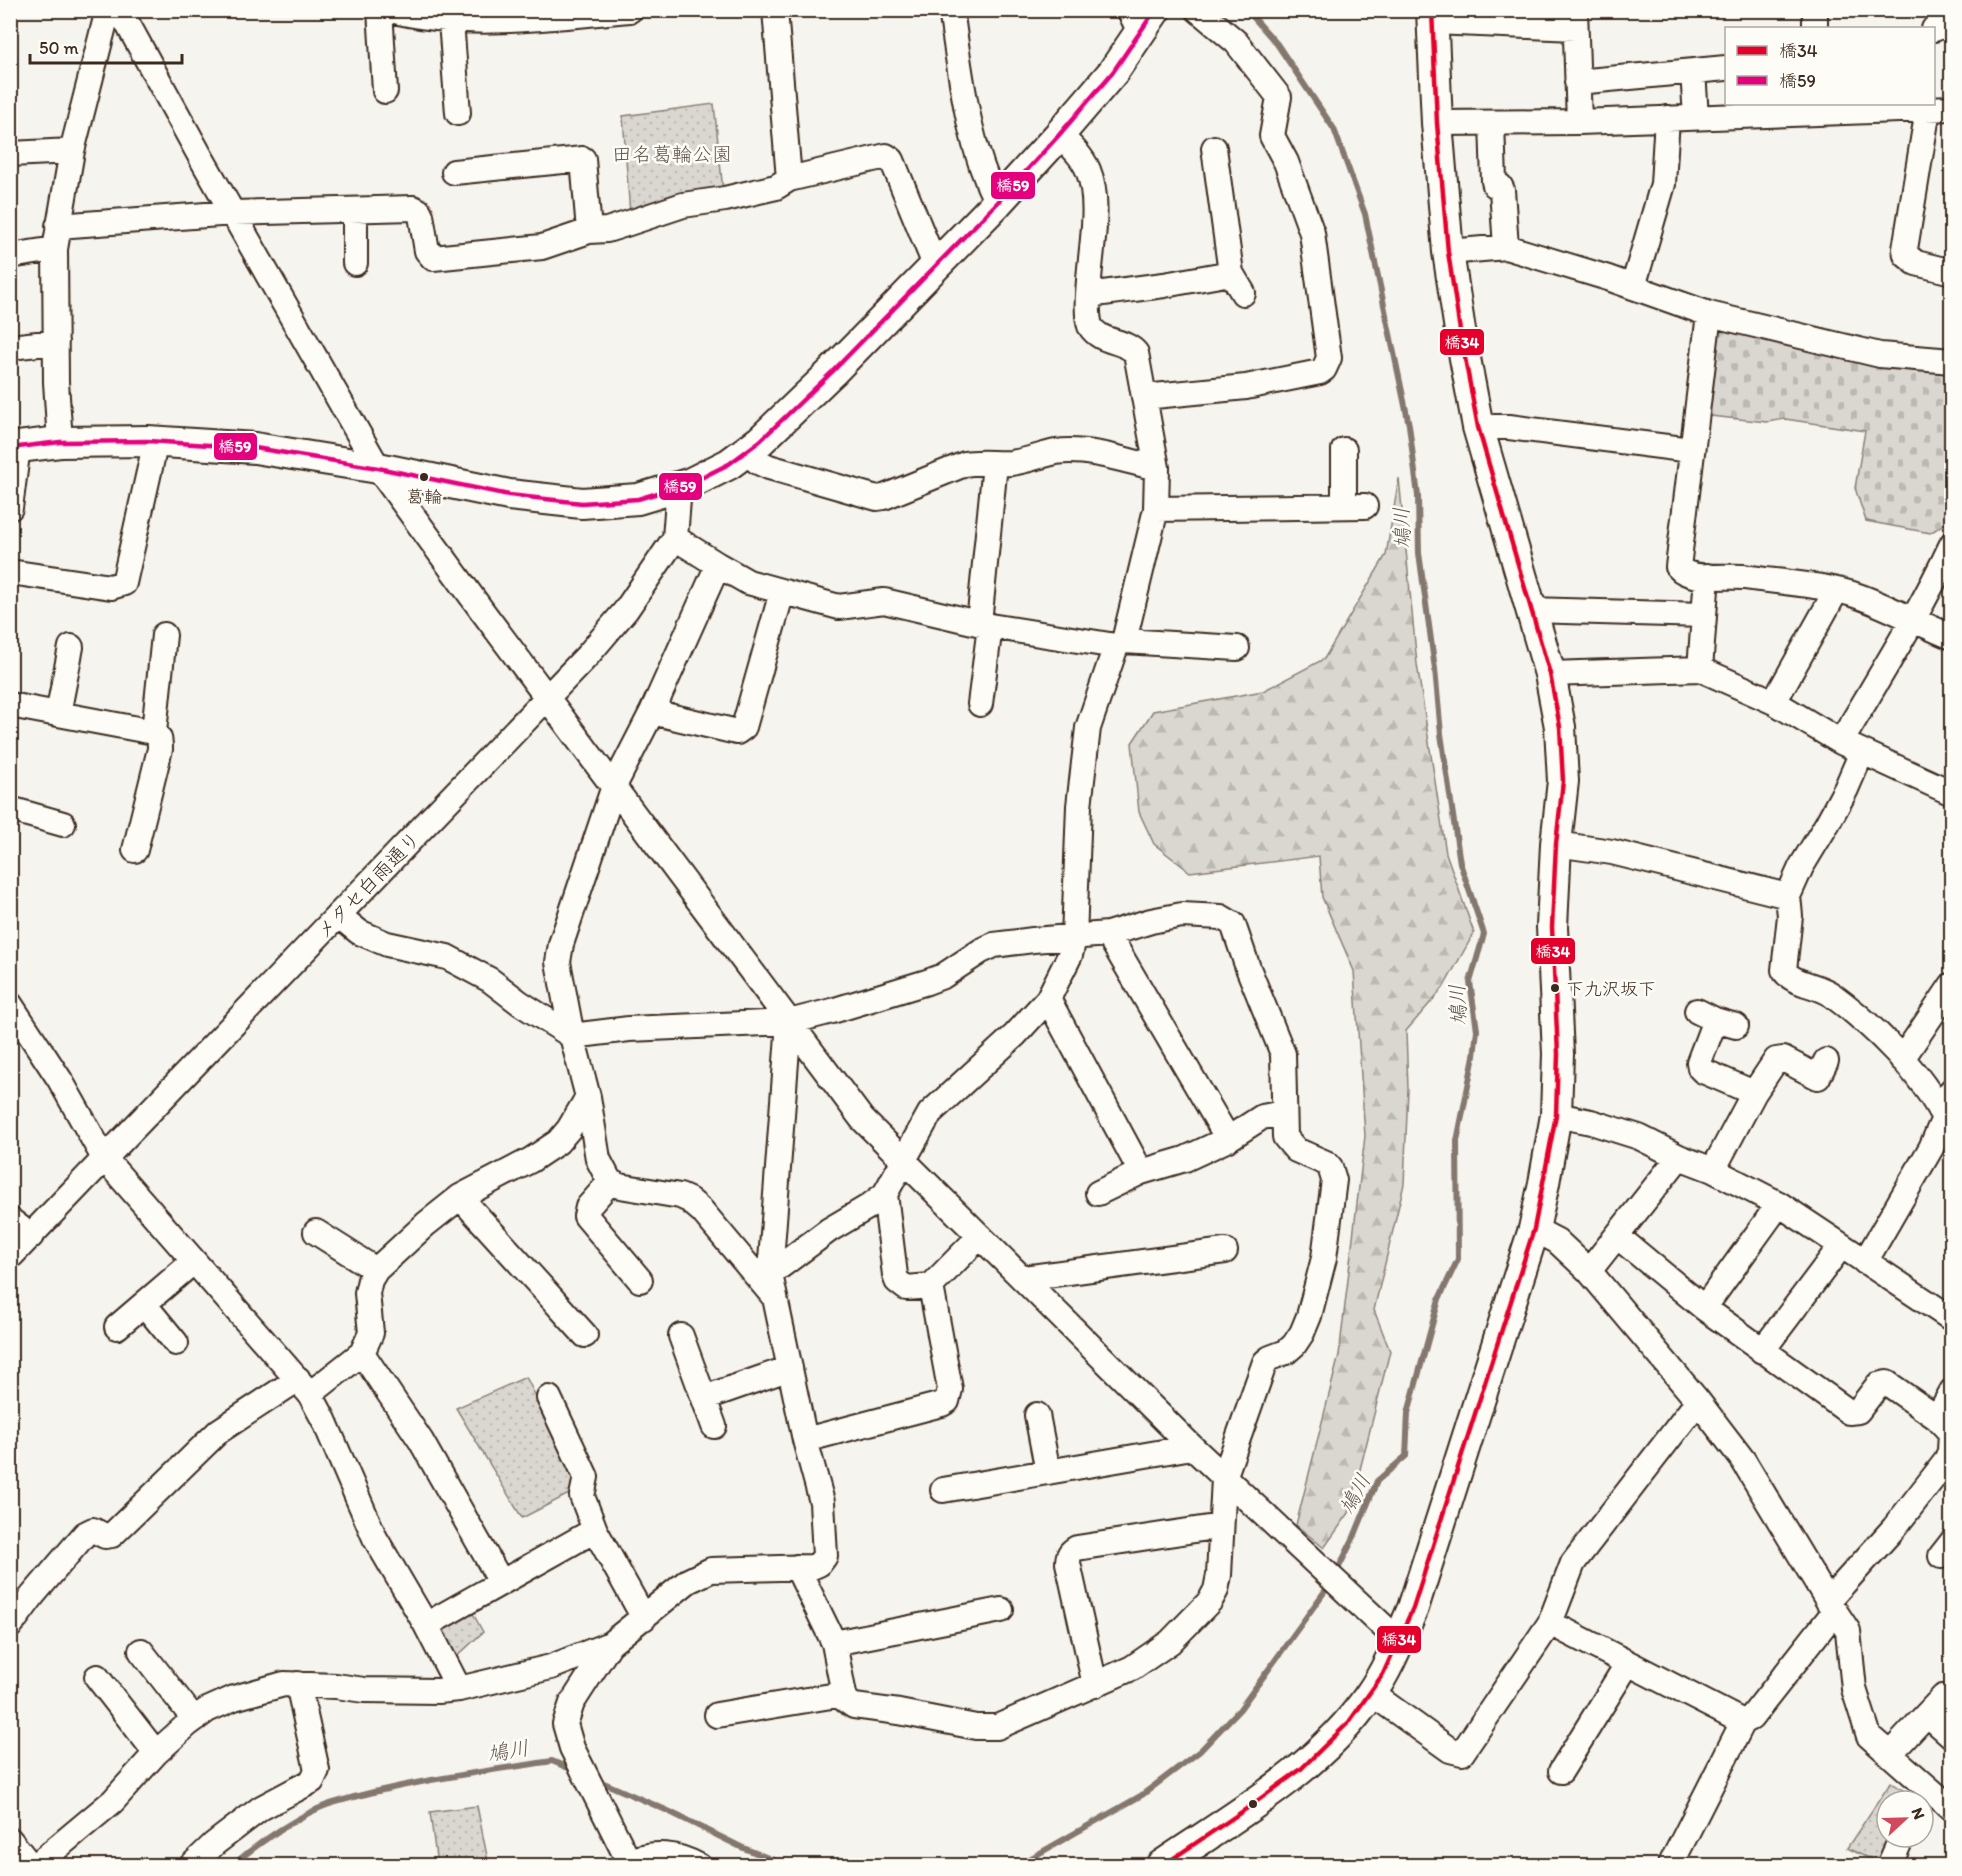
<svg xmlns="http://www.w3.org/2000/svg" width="1962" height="1876" font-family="Itim,'Klee One',sans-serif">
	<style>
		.forest { fill: url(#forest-firs); stroke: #8a8077; stroke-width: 1.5 }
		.cemetery { fill: url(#cemetery-stones); stroke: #8a8077; stroke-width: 1.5 }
		.park { fill: url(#park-dots); stroke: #8a8077; stroke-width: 1.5 }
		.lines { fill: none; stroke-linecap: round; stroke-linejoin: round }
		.stream { stroke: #84786e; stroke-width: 6 }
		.minor-casing { stroke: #3b2a1e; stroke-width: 28 }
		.major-casing { stroke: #3b2a1e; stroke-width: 34 }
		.minor { stroke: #fdfcf7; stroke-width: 24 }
		.major { stroke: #fdfcf7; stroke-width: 30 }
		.bus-1-casing { stroke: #fdfcf7; stroke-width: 9 }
		.bus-2-casing { stroke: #fdfcf7; stroke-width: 9 }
		.bus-1 { stroke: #e4002b; stroke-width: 4.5 }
		.bus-2 { stroke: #e5007d; stroke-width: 4.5 }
		.bus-dot { fill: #3b2a1e; stroke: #fdfcf7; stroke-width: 2 }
		.labels { text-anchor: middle; stroke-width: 5; stroke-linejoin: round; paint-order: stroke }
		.bus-label { font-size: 18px; fill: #3b2a1e; stroke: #fdfcf7 }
		.park-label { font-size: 20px; fill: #63554a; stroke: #fdfcf7 }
		.street-label { font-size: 20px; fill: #3b2a1e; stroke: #fdfcf7 }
		.water-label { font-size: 21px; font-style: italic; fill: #65584d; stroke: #fdfcf7 }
		.line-badge { stroke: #fdfcf7; stroke-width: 2 }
		.badge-label { font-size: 16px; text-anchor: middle; font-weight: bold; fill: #fff }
	</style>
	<defs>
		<pattern id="forest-firs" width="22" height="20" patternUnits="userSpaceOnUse" patternTransform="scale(1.5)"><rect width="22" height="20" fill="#dad6d0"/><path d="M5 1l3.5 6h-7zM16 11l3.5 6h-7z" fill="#bcb8b2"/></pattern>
		<pattern id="cemetery-stones" width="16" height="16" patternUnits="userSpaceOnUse" patternTransform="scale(1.5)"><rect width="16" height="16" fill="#dad6d0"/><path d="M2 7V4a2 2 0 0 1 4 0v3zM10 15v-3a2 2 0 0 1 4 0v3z" fill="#bcb8b2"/></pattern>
		<pattern id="park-dots" width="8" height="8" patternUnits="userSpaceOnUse" patternTransform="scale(1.5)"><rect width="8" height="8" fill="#dad6d0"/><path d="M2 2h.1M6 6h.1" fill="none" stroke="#bcb8b2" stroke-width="1.8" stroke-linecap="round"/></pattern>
	</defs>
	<rect width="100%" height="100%" fill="#f5f4ee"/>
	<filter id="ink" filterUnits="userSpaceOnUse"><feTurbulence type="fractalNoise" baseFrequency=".0167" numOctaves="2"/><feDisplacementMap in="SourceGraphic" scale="12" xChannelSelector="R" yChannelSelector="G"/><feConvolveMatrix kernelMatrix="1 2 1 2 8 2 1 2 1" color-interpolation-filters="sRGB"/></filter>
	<g filter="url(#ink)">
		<path class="forest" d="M1399,478L1417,664L1446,853L1474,933L1443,988L1406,1031L1408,1089L1404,1184L1374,1310L1390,1351L1349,1513L1324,1548L1296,1525L1339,1355L1365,1136L1354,971L1322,897L1319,856L1190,872L1154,844L1139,812L1132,743L1153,711L1263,691L1324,659L1386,555Z"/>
		<path class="cemetery" d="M1714,326L1951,368V520L1930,533L1866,521L1855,488L1865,431L1785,419L1767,422L1701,415Z"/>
		<path class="park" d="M714,104L723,191L630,215L623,116Z
			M526,1377L578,1479L573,1492L522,1518L456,1408Z
			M469,1606L483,1632L453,1660L433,1627Z
			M1891,1782L1910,1795L1907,1801H1887L1888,1837L1876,1862L1847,1848Z
			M477,1806L488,1861L461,1865H437L430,1812Z"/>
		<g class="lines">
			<path class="stream" d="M1247,10L1277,44L1334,129L1365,214L1409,425L1418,496L1419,553L1435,669L1441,734L1460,863L1484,934L1470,982L1477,1030L1474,1056L1457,1141L1458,1259L1439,1299L1408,1413L1406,1456L1377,1481L1354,1537L1335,1575
				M597,1780L666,1810L741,1847L788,1866
				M232,1866C255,1845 303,1812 333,1803C402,1782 481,1772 552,1761L573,1770
				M1017,1866L1142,1795L1200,1751L1240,1709L1330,1584"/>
			<defs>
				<path id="minor" d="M120,10L199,154L378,468L483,612L862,1119L1192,1447L1399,1641
					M380,10L385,91
					M390,10C468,30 551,17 630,10
					M775,10L789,179
					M951,10C961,75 967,143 997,203
					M1129,10L1140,32
					M1575,10L1579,122
					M451,21L458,113
					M1433,22L1575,28
					M1815,28V10
					M1934,29L1952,22
					M1693,71L1696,117
					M1577,82L1726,68
					M1928,109L1905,249L1906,255L1916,263L1952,272
					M1437,123L1579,122L1952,108
					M1492,123L1494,181L1495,185L1500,186L1502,190L1506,247
					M1214,148L1231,273L1243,293
					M10,154L72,151
					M454,172L583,159L589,231
					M355,210V263
					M58,226L233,213L413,208L419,211L421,215L427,251L433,258L542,247L589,231L607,230L626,224L683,205L725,199L776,187L789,179L886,156L892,160L935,265
					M1448,252L1506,247L1608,278L1709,314L1880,355L1952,361
					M10,256L55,249
					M1633,287L1663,184L1667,118
					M1088,295L1164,285L1231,273
					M1709,314L1678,567C1691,582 1726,575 1744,577C1778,582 1828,585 1858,596C1889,607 1920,624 1952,637
					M10,347L56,342
					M1144,397L1246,387L1320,372L1324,369L1329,358L1312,233L1286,162L1272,136L1279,97L1236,42L1198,10
					M1478,427H1509L1691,450
					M60,442L56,382L55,249L72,151L108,10
					M1344,450V506
					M746,452L758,462L769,467L877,498L884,497L965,464C980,461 996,464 1011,463C1027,461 1041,455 1056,452C1086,447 1128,461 1157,468
					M10,508L18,447
					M1156,509L1365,506
					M675,538L718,565L748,582L839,607L884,601L990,626L1116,646
					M718,565L652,712L614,786L561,944L558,962L572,1036L629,1029L789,1022L832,1011L927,982L943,976L981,951L994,945L1033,940L1108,934L1151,921L1182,915L1221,917L1233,924L1248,968L1283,1054L1285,1137L1296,1150L1326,1163L1330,1167L1334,1180L1324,1258L1309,1316L1302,1333L1294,1345L1286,1352L1270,1358L1265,1362L1224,1478L1219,1575L1216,1590L1210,1601L1170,1642L1132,1668L997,1727H976L899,1712L854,1706L845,1700L834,1643L797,1567
					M10,572L111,587L124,583L156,441
					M1530,610L1704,615
					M979,623L995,464
					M1124,641L1237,648
					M1700,669L1707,576
					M1550,674L1700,669L1774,702L1841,742L1952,793
					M1774,702L1836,591
					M980,704L990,626
					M10,705L154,732C160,737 160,741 160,749L135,850
					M652,712L737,732L744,727L782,592
					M58,714L71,647
					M154,732L164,635
					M1841,742C1879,677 1920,613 1952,544
					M1862,752L1846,789L1827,824L1801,867L1788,896L1790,916L1784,970C1791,984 1820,985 1832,995C1874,1026 1920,1071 1944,1118L1931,1148L1865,1262
					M10,809L63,824
					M1556,844L1612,852L1788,896
					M1108,934L1228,1139
					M1048,999L1141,1172
					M10,1004L60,1080L104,1158L310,1394L324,1420L375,1538L426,1625L459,1689L551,1667L610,1644
					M1697,1011L1715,1020L1699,1062L1700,1068L1703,1071L1754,1093
					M1715,1020L1736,1026
					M1902,1059L1952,985
					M588,1097L598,1159L610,1182L620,1186L680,1196L689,1200L702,1211L775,1298
					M1939,1109L1952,1090
					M1556,1115L1591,1122L1639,1137L1679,1157L1713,1170L1779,1204L1952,1319
					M1713,1170L1754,1093L1776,1060L1783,1059L1818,1077L1826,1061
					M610,1182L588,1207L586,1216L640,1280
					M1098,1193L1141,1172L1185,1159L1228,1139L1262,1117L1284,1113
					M885,1194L895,1275L897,1281L906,1288L931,1286L980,1236
					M460,1197L585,1335
					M10,1220L31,1236
					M1534,1229L1557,1241L1589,1271L1698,1401L1743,1460L1828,1601L1848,1631L1854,1689L1869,1736L1952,1809
					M316,1232L376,1270
					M1617,1236L1704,1308L1849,1412L1858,1411L1878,1385L1887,1383L1937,1418
					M10,1257L587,656L626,610L675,538L679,487
					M1589,1271L1679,1157
					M770,1274L789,1022
					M1024,1278L1225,1251
					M144,1304L176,1343
					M1704,1308L1779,1204
					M117,1327L193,1262
					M681,1336L714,1426
					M1762,1351L1841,1246
					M362,1353L421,1441L501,1582
					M310,1394L362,1353L371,1333L367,1293L370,1280L376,1270L426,1224L460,1197L531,1160L558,1142L569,1129L588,1097L572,1036L520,1003L490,980L447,957L387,944L359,932L338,915
					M549,1398L586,1477L582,1496L595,1530L644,1618
					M704,1398L790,1368
					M1037,1415L1048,1472
					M805,1440L942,1404L947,1401L950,1389L931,1286
					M943,1490L1192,1447
					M1941,1556L1952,1542
					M1828,1601L1894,1528L1947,1460L1950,1451L1951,1433L1937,1418L1952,1391
					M1550,1623L1573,1563L1698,1401
					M426,1625L595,1530
					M10,1626L33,1595L85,1534L93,1530L105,1536L112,1535L219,1431L298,1379
					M834,1643L1001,1610
					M141,1651L194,1719
					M97,1677L156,1753
					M1095,1685L1068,1563C1068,1555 1070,1552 1077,1548L1221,1526
					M1371,1693L1450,1750L1462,1753L1550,1623L1743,1722
					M1927,1714L1943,1697
					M717,1715L843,1694
					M1890,1754L1927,1714L1952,1736
					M1561,1771L1628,1663
					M10,1840L31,1866
					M630,1860C656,1852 675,1853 699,1866
					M35,1866L113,1801L156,1753L188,1724L207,1710L234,1698L284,1684L336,1686L364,1690L438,1691L459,1689
					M191,1866L214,1844L261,1808L312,1781L317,1770L298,1684
					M631,1866L572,1748L565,1724L572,1703L610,1644L688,1581L711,1570L812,1567L819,1564L825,1556L822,1502L805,1440L770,1274L829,1230L868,1207L885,1194L930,1113L1015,1035L1048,999L1070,955L1074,938L1079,806L1088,728L1116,646L1124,641L1156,509L1157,468L1136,353C1124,339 1101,344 1090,326C1086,312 1088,295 1089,280C1091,248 1101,201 1088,170C1082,156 1070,145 1059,135
					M1670,1866L1743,1722L1751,1718L1835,1611
					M1889,1866L1902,1837"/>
				<path id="major" d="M10,448L60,442L148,441L255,448L378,468L509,495L582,503L638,499L691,483L729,464L760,441L832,372L997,203L1059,135L1113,72L1155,10
					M1161,1866C1236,1815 1318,1770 1370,1695C1389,1668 1400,1638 1413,1608L1534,1229L1544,1183L1556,1115L1558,1054L1552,927L1556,844L1563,781L1560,727L1550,674L1478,427L1461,337L1448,252L1437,123L1432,10"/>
			</defs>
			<use href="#minor" class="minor-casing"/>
			<use href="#major" class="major-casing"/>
			<use href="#minor" class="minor"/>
			<use href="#major" class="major"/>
			<defs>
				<path id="bus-1" d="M1162,1866L1246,1809L1301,1769L1349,1722L1383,1674L1413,1608L1534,1229L1556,1115L1558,1054L1552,927L1556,844L1563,781L1560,727L1550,674L1478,427L1461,337L1448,252L1437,123L1432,10"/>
				<path id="bus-2" d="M10,448L60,442L148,441L255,448L378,468L509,495L582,503L638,499L691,483L729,464L760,441L832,372L997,203L1059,135L1113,72L1155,10"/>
			</defs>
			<use href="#bus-1" class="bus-1-casing"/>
			<use href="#bus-2" class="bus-2-casing"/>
			<use href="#bus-1" class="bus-1"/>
			<use href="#bus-2" class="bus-2"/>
		</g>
	</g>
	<g class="bus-dot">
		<circle cx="424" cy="477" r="5"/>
		<circle cx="1555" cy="988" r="5"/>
		<circle cx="1253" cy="1804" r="5"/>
	</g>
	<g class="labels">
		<g class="bus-label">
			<text x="424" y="503">葛輪</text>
			<text x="1566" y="995" text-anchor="start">下九沢坂下</text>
		</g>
		<g class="park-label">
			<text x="672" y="161">田名葛輪公園</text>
		</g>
		<g class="street-label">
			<text transform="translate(368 885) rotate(-46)" y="7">メタセ白雨通り</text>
		</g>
		<g class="water-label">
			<text transform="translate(1402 528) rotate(-92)" y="7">鳩川</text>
			<text transform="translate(1458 1005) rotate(-93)" y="7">鳩川</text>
			<text transform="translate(1355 1494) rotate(-62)" y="7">鳩川</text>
			<text transform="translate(508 1751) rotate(-10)" y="7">鳩川</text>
		</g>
	</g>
	<g class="line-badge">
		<rect x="990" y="171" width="46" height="29" rx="6" fill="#e5007d"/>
		<rect x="1439" y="328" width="46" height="28" rx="6" fill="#e4002b"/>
		<rect x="213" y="432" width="45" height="29" rx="6" fill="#e5007d"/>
		<rect x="658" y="472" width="45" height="29" rx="6" fill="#e5007d"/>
		<rect x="1530" y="937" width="46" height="28" rx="6" fill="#e4002b"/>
		<rect x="1376" y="1625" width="46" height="29" rx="6" fill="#e4002b"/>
	</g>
	<g class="badge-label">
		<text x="1013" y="191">橋59</text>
		<text x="1462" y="348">橋34</text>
		<text x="235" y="452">橋59</text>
		<text x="680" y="492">橋59</text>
		<text x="1553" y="957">橋34</text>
		<text x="1399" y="1645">橋34</text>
	</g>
	<rect width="1962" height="1876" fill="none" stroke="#fdfcf7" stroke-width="36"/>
	<rect x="18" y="18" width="1926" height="1840" fill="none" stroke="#3b2a1e" stroke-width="2" filter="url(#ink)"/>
	<rect x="1725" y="27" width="210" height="78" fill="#fdfcf7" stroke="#afa8a0" stroke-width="1.5"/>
	<rect x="1737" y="46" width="30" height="9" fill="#e4002b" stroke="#afa8a0" stroke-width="1.5"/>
	<text x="1779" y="57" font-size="18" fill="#3b2a1e">橋34</text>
	<rect x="1737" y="76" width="30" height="9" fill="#e5007d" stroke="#afa8a0" stroke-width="1.5"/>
	<text x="1779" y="87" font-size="18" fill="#3b2a1e">橋59</text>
	<g transform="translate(1905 1819) rotate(68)"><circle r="28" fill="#fdfcf7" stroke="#afa8a0" stroke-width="1.5"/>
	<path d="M0-4.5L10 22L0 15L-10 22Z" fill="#d1495b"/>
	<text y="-9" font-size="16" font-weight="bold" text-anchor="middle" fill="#3b2a1e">N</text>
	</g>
	<path d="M30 54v9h152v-9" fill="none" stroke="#3b2a1e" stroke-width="3"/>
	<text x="39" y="54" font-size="18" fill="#3b2a1e" stroke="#fdfcf7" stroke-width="4.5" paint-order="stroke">50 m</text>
</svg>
